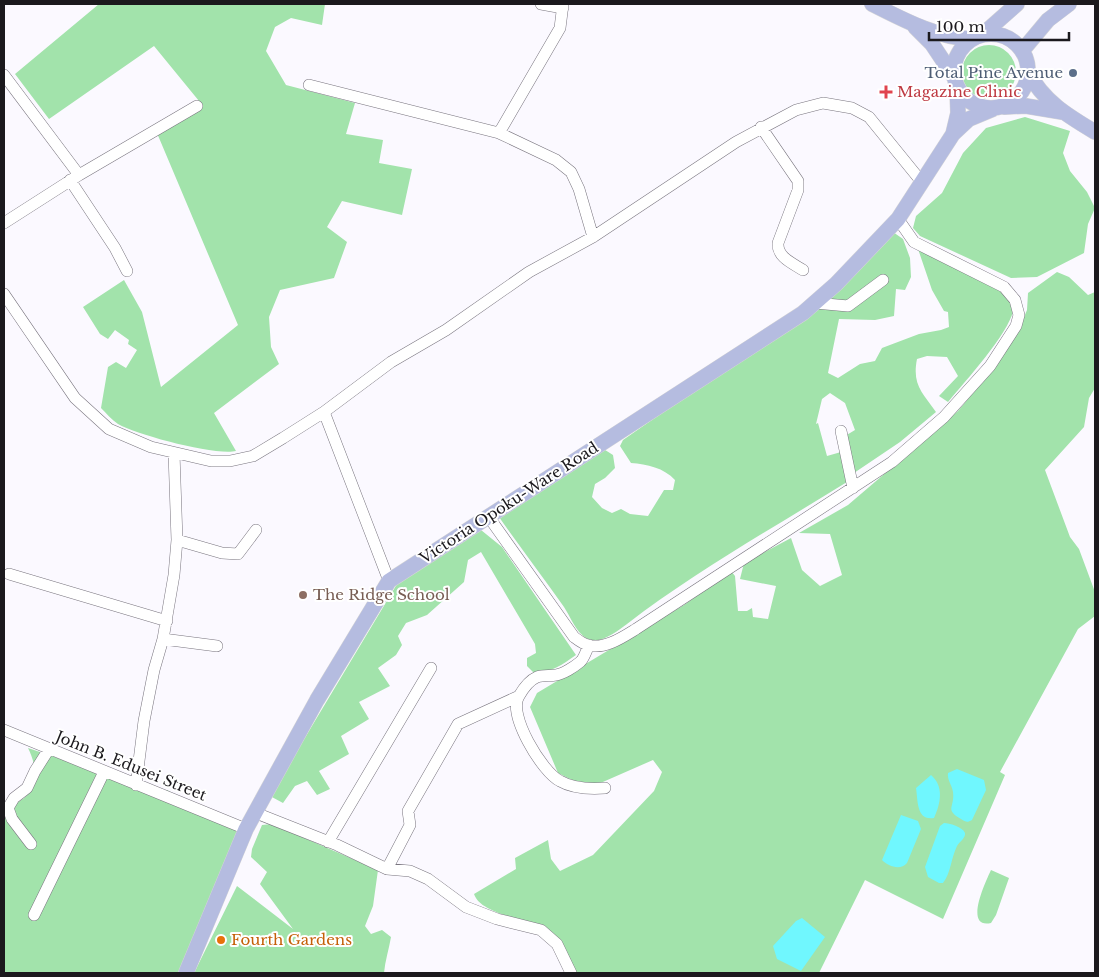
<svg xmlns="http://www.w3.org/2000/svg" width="1099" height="977" font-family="'Libre Baskerville',serif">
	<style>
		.green { fill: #a2e3ab }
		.water { fill: #70f7fe }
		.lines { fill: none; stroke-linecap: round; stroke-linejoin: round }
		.minor-casing { stroke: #79757f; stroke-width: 12 }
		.major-casing { stroke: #d6d6d6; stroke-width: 16 }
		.minor { stroke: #fff; stroke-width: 11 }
		.major { stroke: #b5bce0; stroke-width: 15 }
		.service-dot { fill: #5c6f8a; stroke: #fff; stroke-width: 2 }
		.health-dot { fill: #e0444e; stroke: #fff; stroke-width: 2 }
		.education-dot { fill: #8d6e63; stroke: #fff; stroke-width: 2 }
		.food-dot { fill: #e8710a; stroke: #fff; stroke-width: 2 }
		.labels { text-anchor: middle; stroke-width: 4; stroke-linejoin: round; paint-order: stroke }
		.service-label { font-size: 15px; fill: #4e5e75; stroke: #fff; text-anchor: end }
		.health-label { font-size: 15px; fill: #be3a42; stroke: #fff; text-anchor: start }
		.street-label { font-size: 15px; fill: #1b191d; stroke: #fff }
		.education-label { font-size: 15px; fill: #785e54; stroke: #fff; text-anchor: start }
		.food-label { font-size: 15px; fill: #c56008; stroke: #fff; text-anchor: start }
	</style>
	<rect width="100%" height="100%" fill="#fbf9ff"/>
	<path class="green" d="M99,4H325L322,25L291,18L275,27L266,51L286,85L355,103L346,134L383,140L379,163L412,169L402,215L342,201L327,227L347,242L334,278L280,290L269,317L271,347L279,364L214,413L236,451C216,456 137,435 118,424C112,420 106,413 101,408L108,367L116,362L126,368L137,350L128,344L129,340L115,330L108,339L100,334L83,307L124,280L142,312L161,387L238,325L154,126L199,101L154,46L49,119L15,74Z
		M962 72a27 27 0 1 1 54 0a27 27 0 1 1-54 0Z
		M1025,117L1070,131L1063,153L1070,171L1087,192L1095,208L1088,224L1084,253L1037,277L1011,278L920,236L913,228L916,216L942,193L963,153L986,128Z
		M893,232L903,239L910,258L911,277L905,290L896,289L894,316L875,320L839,319L828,373L838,378L860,364L875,361L882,348L919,334L941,330L949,327L948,312L944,311L932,290L917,246L1003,290L1014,309C1007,336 967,379 948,402L939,396L958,376L947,357L927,356L917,359C912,385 922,392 936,412L900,442L854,473L845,436L855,430L845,403L830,393L822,399L816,424L818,423L827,456L841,452L847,482C773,528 696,571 627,624C616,632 599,646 586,638C576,632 570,616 564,607C543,577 520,547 499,517L602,448L613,455L615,468L605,478L595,484L592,497L602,508L612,513L621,509L630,514L648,516L664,490H673L675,480C664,468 647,464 631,463L620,446L623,440L826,299Z
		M1057,272L1069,277L1088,295L1095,292V388L1089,398L1084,427L1045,470L1070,537L1079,549L1095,592V616L1078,629L1000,772L1005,775L943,919L865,880L819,973H577C570,961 559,936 546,929C529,919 481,915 474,894L516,869L515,858L548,840L551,859L560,871L593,855L654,791L662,772L653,760L596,785L572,780L558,773L530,707L537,693L684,605L731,571L735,576L738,611H747L752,608L753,617L768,619L776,586L740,579L744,563L791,538L802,570L820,586L842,575L830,534L799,533L848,505L958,411L988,375L1022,322L1027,310L1028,293Z
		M481,530L502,547L576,655C562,665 551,672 535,674L527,666V658L536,653L535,644L481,552L468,560L464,582L427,615L406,623L398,636L402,645L396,655L378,668L390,686L359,702L369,719L341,736L349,754L319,771L330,789L317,795L307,781L295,786L283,803L270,796L397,584Z
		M28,748L156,791L167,790L241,832L178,973H4V809C11,805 23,801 28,794C39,780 35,762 28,748Z
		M272,824L378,870L373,906L365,926L371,934L382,930L391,937C389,949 385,961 384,973H194L237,886L293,929L260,884L267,872L251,857L252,849L262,825Z
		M991,870L1009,878L996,915L991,923C963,929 986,881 991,870Z"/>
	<path class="water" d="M957,769L984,780L986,790L972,820C967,823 966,822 961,819C944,809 955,808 953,792C952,785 947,780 948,773Z
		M931,775C944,786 941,803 934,818C916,821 918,800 916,788Z
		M901,815L918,821L921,829L907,863C900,871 888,866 882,860Z
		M944,823C949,823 963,827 965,833C966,838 959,842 957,846C951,858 951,873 943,883H939L928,877L925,867L940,826Z
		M802,918L825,937L801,971L777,959L773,946L796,921Z"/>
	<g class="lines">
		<defs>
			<path id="minor" d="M541,4L563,8
				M4,75L79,175
				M309,85L499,133L556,160L571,172L579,189L593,237
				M761,127L798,181V190L778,243C777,257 792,263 803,270
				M499,133L560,28L563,4
				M70,180L115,248L127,271
				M4,223L79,175L197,106
				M4,294L75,398L109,429L151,447L211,461H230L253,456L283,438L324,412L391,362L446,330L529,272L593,237L736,142L796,110L823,103L852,108L869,117L921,181
				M815,303L848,306L883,280
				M324,412L389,581
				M841,431L853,488
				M488,516L574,637C578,640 583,644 588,645C604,650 623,637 636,629L892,462L944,417L990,366L1016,326L1019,315L1015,300L1004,287L914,242L898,219
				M177,540L222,553L238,554L256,530
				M9,574L167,621
				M163,639L217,646
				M589,645C586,651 584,659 580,662C574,667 563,674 556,675C550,676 543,675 537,677C530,680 523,689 519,696C507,714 542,772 560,781C572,788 591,789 605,788
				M4,730L246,829
				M136,785L144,721L154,670L163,639L174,575L177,540L174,453
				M256,813L337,845L387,869L410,871L428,879L466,907L497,919L541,930L557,944L571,973
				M328,842L431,668
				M31,844L12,819L8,808L14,798L27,788L35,771L49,749
				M387,869L410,825L408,811L458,724L517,697
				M34,915L104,772"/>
			<path id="major" d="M872,4C904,20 935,37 971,39
				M915,27L932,44L954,77
				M954 71a37 37 0 1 1 74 0a37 37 0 1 1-74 0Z
				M982,35L1017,4
				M1022,51L1048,20L1069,4
				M1028,72C1043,101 1068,116 1095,132
				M1004,107L1026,106L1062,112
				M953,134L958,113L957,88
				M186,973L246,829L317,700L389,581L803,313L836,284L898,219L953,134L969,119L993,109"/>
		</defs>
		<use href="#minor" class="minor-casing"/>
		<use href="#major" class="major-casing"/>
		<use href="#minor" class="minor"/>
		<use href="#major" class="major"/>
	</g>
	<circle class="service-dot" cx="1073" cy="73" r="5"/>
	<path class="health-dot" d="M883.5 84.5h5v5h5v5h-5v5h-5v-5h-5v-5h5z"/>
	<circle class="education-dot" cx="303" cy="595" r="5"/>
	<circle class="food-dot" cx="221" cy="940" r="5"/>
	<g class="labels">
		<g class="service-label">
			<text x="1063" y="78">Total Pine Avenue</text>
		</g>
		<g class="health-label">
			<text x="897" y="97">Magazine Clinic</text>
		</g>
		<g class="street-label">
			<text transform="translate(509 503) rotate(-33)" y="5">Victoria Opoku-Ware Road</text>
			<text transform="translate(131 766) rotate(22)" y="5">John B. Edusei Street</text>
		</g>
		<g class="education-label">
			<text x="313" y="600">The Ridge School</text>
		</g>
		<g class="food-label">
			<text x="231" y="945">Fourth Gardens</text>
		</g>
	</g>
	<rect width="1099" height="977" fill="none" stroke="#1b191d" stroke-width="10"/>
	<path d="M929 32v8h140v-8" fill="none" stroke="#1b191d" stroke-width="2.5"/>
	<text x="936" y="32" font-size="15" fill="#1b191d" stroke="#ffffff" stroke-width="4" paint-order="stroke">100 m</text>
</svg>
